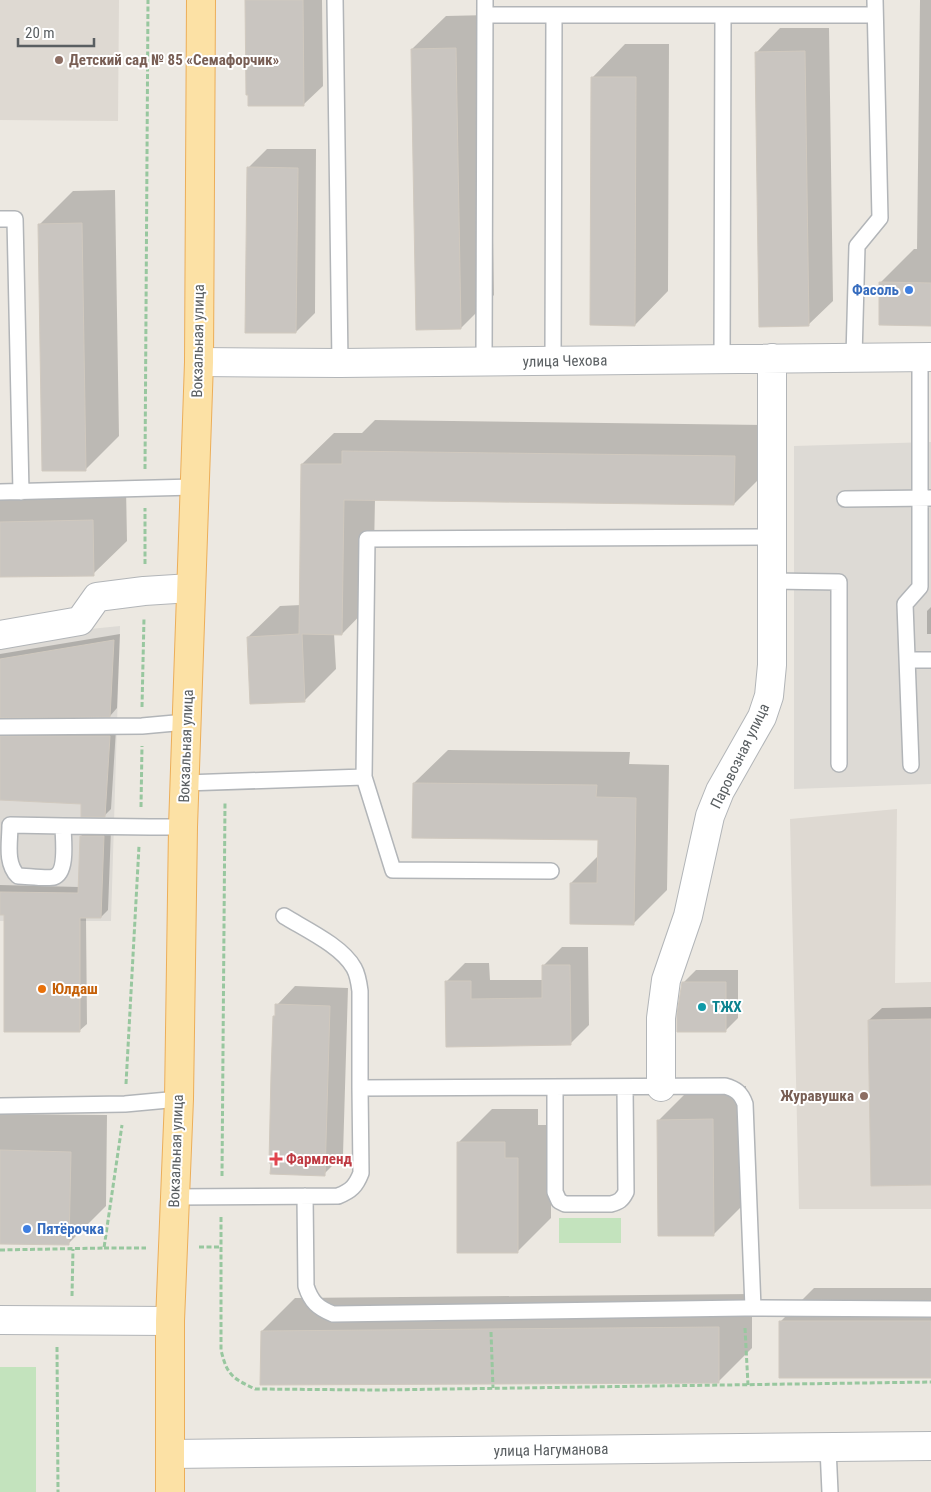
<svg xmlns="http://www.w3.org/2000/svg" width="931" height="1492" font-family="'Roboto Condensed',sans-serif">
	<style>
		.industrial { fill: #dddad5 }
		.education { fill: #ded9d2 }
		.green { fill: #c3e3bd }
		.shadow { fill: #0003 }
		.building { fill: #c9c5c0; stroke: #d0c9bf }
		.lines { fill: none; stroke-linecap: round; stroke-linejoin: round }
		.service-casing { stroke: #b2b5b8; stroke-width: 18 }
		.minor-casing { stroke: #b2b5b8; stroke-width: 30 }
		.tertiary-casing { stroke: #b2b5b8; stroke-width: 30 }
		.primary-casing { stroke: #ecae59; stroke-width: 30 }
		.path { stroke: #98c79f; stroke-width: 3; stroke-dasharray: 5 2.5; stroke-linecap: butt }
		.service { stroke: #fff; stroke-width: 15 }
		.minor { stroke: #fff; stroke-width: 28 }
		.tertiary { stroke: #fff; stroke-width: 28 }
		.primary { stroke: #fce1a5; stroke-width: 28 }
		.education-dot { fill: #8d6e63; stroke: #fff; stroke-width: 2 }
		.shop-dot { fill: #3f7fe0; stroke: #fff; stroke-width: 2 }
		.food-dot { fill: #e8710a; stroke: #fff; stroke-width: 2 }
		.culture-dot { fill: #0f9aa8; stroke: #fff; stroke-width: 2 }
		.health-dot { fill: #e0444e; stroke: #fff; stroke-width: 2 }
		.labels { text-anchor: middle; stroke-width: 4; stroke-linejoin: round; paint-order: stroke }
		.education-label { font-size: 15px; font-weight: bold; fill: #785e54; stroke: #fff; text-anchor: start }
		.shop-label { font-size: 15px; font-weight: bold; fill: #366cbe; stroke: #fff; text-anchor: end }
		.street-label { font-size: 15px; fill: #595e61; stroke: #fff }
		.food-label { font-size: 15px; font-weight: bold; fill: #c56008; stroke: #fff; text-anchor: start }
		.culture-label { font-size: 15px; font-weight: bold; fill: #0d838f; stroke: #fff; text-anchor: start }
		.health-label { font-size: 15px; font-weight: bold; fill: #be3a42; stroke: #fff; text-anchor: start }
	</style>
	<rect width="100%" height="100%" fill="#ece8e1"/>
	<path class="industrial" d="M931,442V784L794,789V446Z
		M120,626L111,921H0V638Z"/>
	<path class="education" d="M0,0H119L118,121L0,120Z
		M897,809L895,983L931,982V1209H799L790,819Z"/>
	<path class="green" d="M559,1218H621V1243H559Z
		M0,1367H36V1492H0Z"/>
	<path class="shadow" d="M246,0H322L323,86L304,104Z
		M920,0H931V324L881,282L914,249H917Z
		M489,15L494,295L461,328L412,49L446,16Z
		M780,28H829L833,301L808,325L756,53Z
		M625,44H669L668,291L635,325L592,78Z
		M267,149H316L315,313L296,332L248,168Z
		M115,190L119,436L85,470L40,224L73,191Z
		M375,420L767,425L766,472L734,504L375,499L373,602L342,634L334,633L336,669L304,701L248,637L280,606L301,605L302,464L334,433H362Z
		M126,487L127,541L93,574L0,576V490Z
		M931,607V634H927V611Z
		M120,634L117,708L110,716H0V654Z
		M0,726L116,729L111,809L104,816L82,802L0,799Z
		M448,750L630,752L629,764L669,765L667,890L633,924L571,883L599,855L600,839L414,783Z
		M88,829H111L108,910L101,917H86L87,1024L79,1031L5,914H0V885L79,887L81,836Z
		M562,947H588L589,1025L570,1044L447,1045L446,982L465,963H489L490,980H543V966Z
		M696,970H738V1018L725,1031L683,983Z
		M295,986L348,988L343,1155L324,1174L274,1017L276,1015L277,1005Z
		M931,1007V1184L869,1020L882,1008Z
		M746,1086L747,1201L713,1235L659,1120L692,1087Z
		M492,1109H538V1125H551V1218L517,1252L458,1143Z
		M0,1114L107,1115L106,1206L69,1243H0Z
		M814,1288H931V1377L780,1322Z
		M752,1294V1348L718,1382L262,1331L295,1298Z"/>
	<path class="building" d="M245,0H303L304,106H248V95H246Z
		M456,48L461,329L416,330L411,49Z
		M805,51L809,326L759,327L755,52Z
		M591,77H636L635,326L590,325Z
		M247,167L298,168L296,333H245Z
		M82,223L86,471H42L38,224Z
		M879,282L931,283V326L879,325Z
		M342,451L735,456L734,505L344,500L342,635L302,634L305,702L250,704L247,637L299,634L301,464H342Z
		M93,520L94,576L0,577V522Z
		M114,640L110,717L0,718V659Z
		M0,736H110L105,817H81V804L0,800Z
		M413,783L597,785L596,797L636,798L634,925L570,924V883H597L598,840L412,838Z
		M80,836H104L101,918H80V1032H4V915H0V892L78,893Z
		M542,965H570L571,1045L446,1047L445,981H471V999L542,998Z
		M682,982H726V1032H677V1014Z
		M275,1004L330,1006L325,1176L270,1174L271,1163H269L271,1074L273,1016H275Z
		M931,1019V1185L871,1186L868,1020Z
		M713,1119L714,1236H658L657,1120Z
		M457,1142H505V1158H518V1253H457Z
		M0,1150L71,1152L69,1245L0,1244Z
		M779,1321H931V1378H779Z
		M719,1327V1383L260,1385L261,1331Z"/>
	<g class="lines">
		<defs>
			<path id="service" d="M335,0L340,363
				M485,15H874
				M0,219H15L21,492
				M854,357L857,246L880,218L875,0
				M722,359L723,15
				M553,361L554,15
				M484,362L485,0
				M0,492L194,487
				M845,499L931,498
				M772,581L839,582V764
				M907,660H931
				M0,727L142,726L186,722
				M911,765L905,604L920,587V357
				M364,777L367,539L772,537
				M185,783L364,777L393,870L551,871
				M63,826C63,838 68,872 54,877C48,879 26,876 18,876C5,863 10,842 10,825C67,826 125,827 183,827
				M284,916C305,929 342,946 354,968C358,975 359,983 360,991V1088
				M555,1087V1192L559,1201L565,1204H611C619,1202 622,1200 626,1192L625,1087
				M0,1106L125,1104L179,1099
				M305,1196L306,1286C311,1302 318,1308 333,1314L745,1308L931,1309
				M174,1197L338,1196C351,1191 356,1186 361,1173L360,1088L725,1086C736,1089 741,1093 745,1104L753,1308
				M828,1448L830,1492"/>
			<path id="minor" d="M199,362L340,363L931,357
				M0,635L80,621L97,597L144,591L191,588
				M661,1087V1018L666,980L688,916L710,816L720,791L762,717L769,696L772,665V358
				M0,1320L170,1321"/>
			<path id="tertiary" d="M170,1454L931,1446"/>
			<path id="primary" d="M170,1492V1321L179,1099L183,827L199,362L201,0"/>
		</defs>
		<use href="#service" class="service-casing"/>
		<use href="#minor" class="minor-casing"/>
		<use href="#tertiary" class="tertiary-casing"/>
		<use href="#primary" class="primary-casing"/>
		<path class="path" d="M145,469L148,0
			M145,564V508
			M142,707L144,618
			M141,807L142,746
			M126,1084L139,846
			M222,1176L225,802
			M221,1217V1350C227,1375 232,1378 255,1389L379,1390L931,1382
			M199,1247H221
			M104,1248H146
			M0,1250L104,1248L122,1125
			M72,1296L73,1249
			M745,1328L748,1385
			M491,1332L493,1388
			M57,1347L58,1492"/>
		<use href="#service" class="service"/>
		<use href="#minor" class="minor"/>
		<use href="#tertiary" class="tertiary"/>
		<use href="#primary" class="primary"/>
	</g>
	<g class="education-dot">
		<circle cx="59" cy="60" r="5"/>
		<circle cx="864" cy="1096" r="5"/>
	</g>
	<g class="shop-dot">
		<circle cx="909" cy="290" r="5"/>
		<circle cx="27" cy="1229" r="5"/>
	</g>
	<circle class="food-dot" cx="42" cy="989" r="5"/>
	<circle class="culture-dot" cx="702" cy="1007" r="5"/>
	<path class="health-dot" d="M273.5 1151.5h5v5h5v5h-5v5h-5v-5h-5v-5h5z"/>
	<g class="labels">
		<g class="education-label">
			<text x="69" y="65">Детский сад № 85 «Семафорчик»</text>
			<text x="854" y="1101" text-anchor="end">Журавушка</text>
		</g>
		<g class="shop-label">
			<text x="899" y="295">Фасоль</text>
			<text x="37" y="1234" text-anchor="start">Пятёрочка</text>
		</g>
		<g class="street-label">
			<text transform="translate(198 341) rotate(-89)" y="5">Вокзальная улица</text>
			<text transform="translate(565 361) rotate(-1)" y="5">улица Чехова</text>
			<text transform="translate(186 746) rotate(-88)" y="5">Вокзальная улица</text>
			<text transform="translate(740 756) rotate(-64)" y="5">Паровозная улица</text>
			<text transform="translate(176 1151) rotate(-88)" y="5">Вокзальная улица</text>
			<text transform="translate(551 1450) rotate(-1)" y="5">улица Нагуманова</text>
		</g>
		<g class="food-label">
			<text x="52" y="994">Юлдаш</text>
		</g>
		<g class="culture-label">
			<text x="712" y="1012">ТЖХ</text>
		</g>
		<g class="health-label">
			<text x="286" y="1164">Фармленд</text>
		</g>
	</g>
	<path d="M18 38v8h76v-8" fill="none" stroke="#595e61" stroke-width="2.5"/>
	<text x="25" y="38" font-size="15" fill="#595e61" stroke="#ffffff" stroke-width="4" paint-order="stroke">20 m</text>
</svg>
